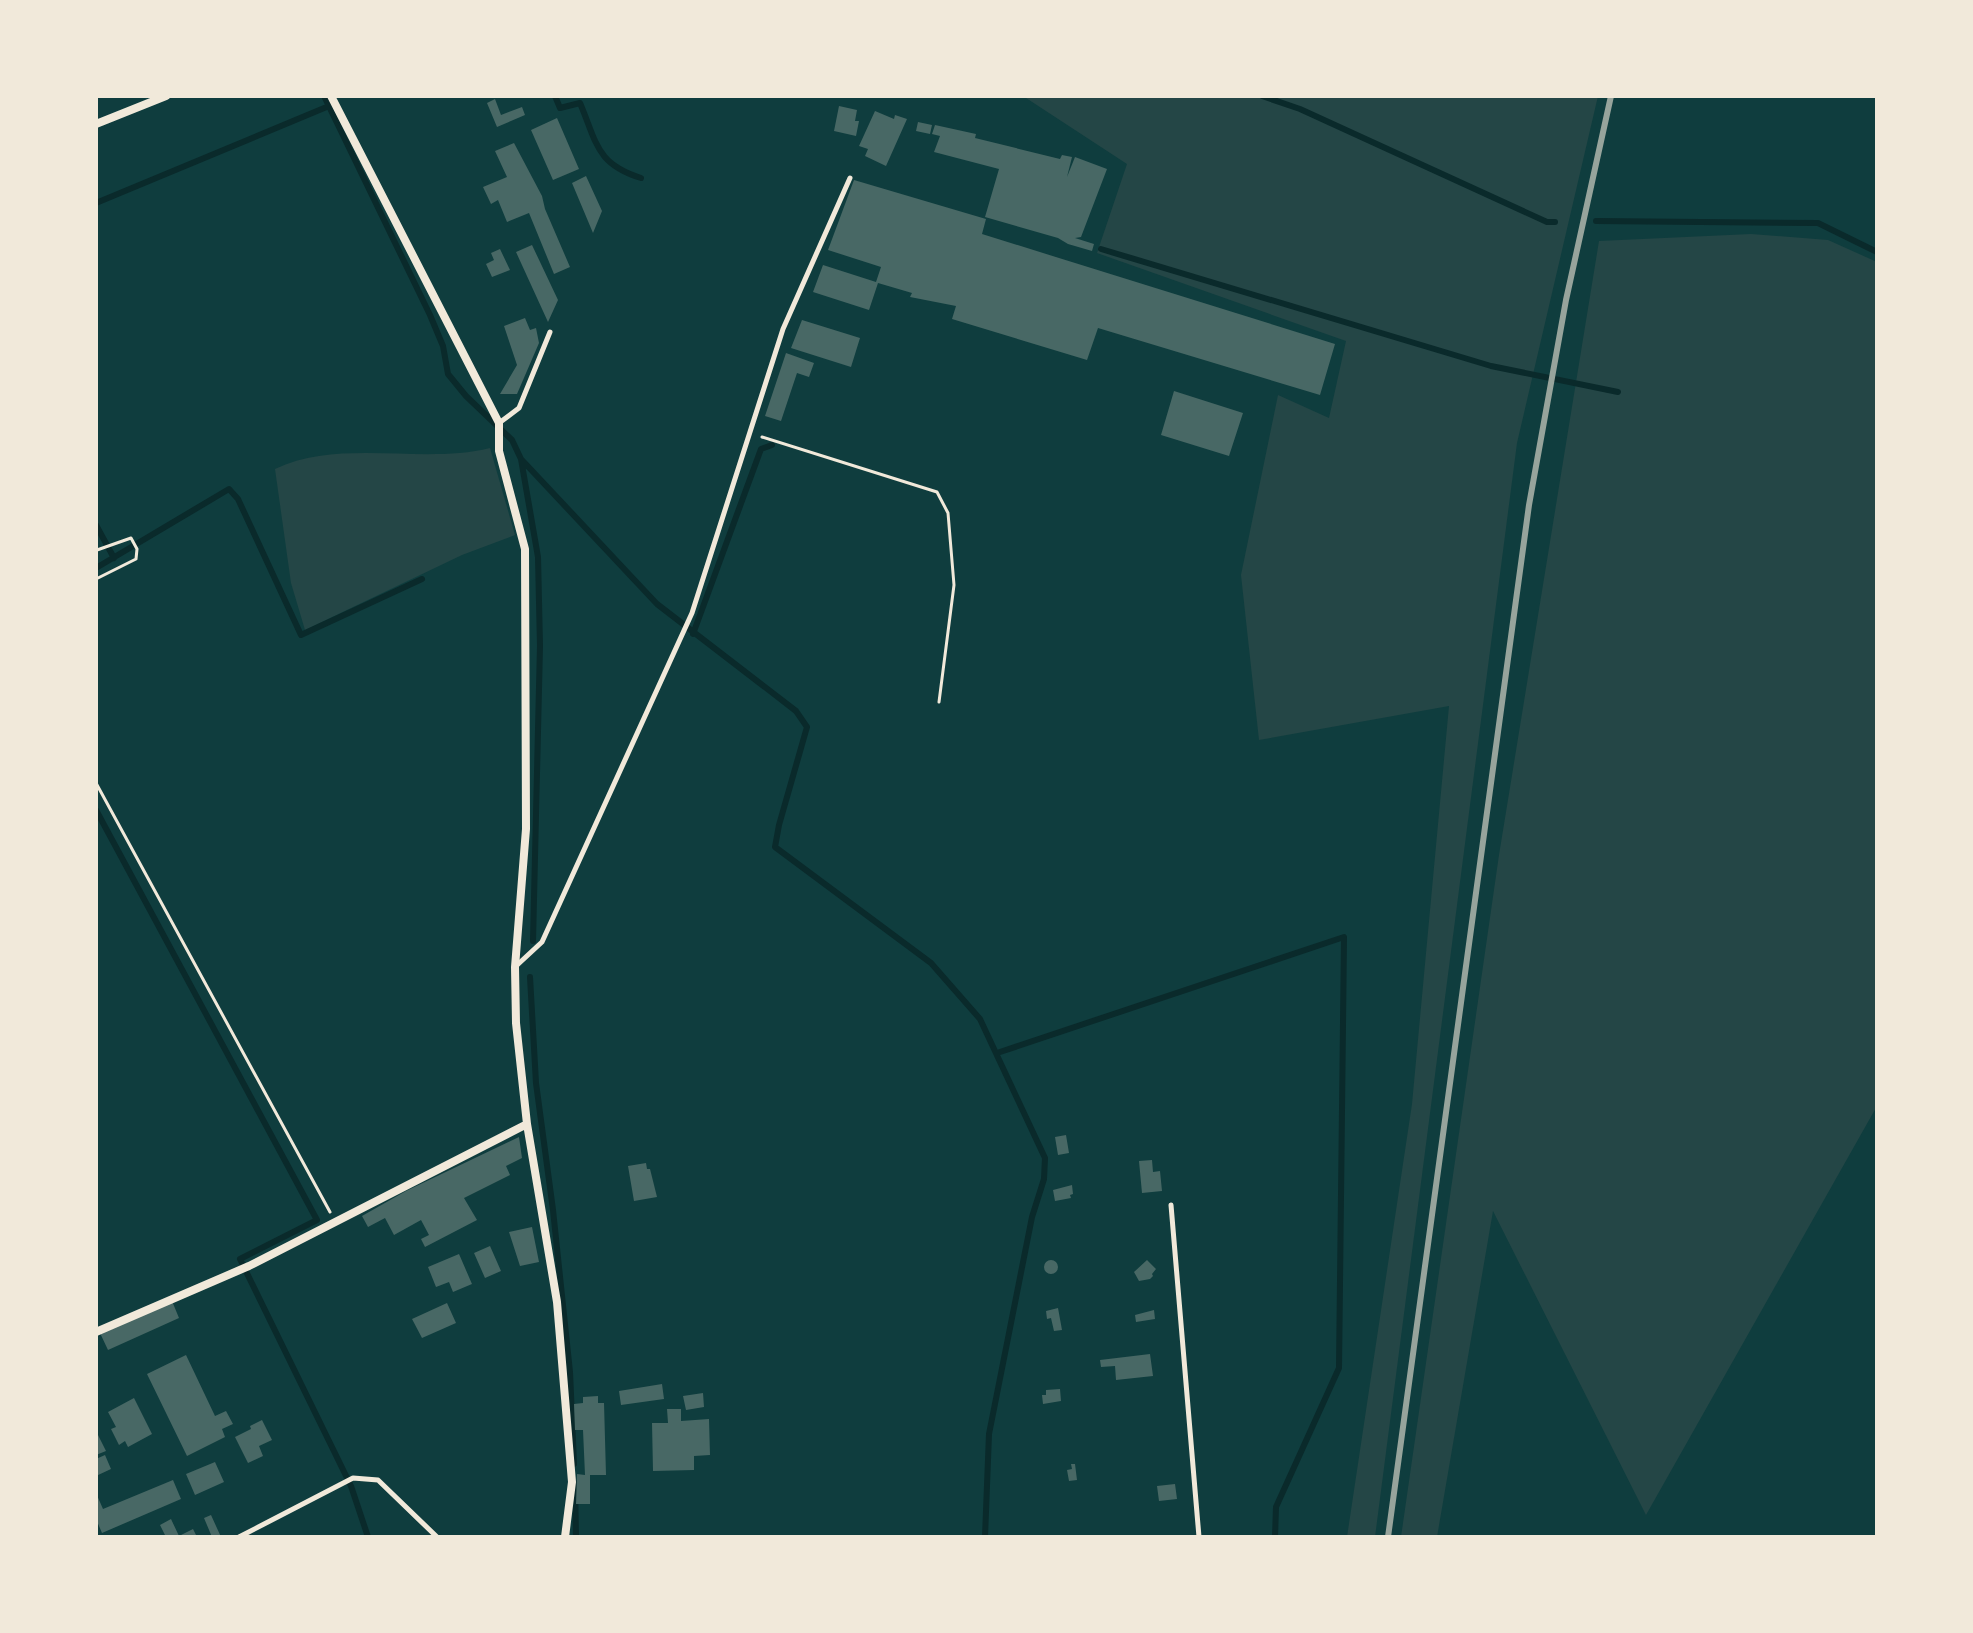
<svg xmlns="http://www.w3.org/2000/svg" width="1973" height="1633" font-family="Cabin,sans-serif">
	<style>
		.green { fill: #244646 }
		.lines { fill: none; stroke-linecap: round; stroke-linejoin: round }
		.stream { stroke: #0a2a2b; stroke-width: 6 }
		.building { fill: #486865 }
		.path { stroke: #f1e9da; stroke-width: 3 }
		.service { stroke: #f1e9da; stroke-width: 5 }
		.minor { stroke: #f1e9da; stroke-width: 8 }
		.rail { stroke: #97a49c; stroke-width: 6 }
	</style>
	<rect width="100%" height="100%" fill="#0f3d3e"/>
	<path class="green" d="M1023,96H1598L1517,443L1375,1537H1347L1412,1104L1449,706L1259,740L1241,575L1278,395L1329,418L1346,341L1097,253L1127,164Z
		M1751,234L1828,240L1877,262V1106L1646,1515L1493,1211L1437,1537H1401L1499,855L1599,241Z
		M490,448L515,535L462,555L305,630L291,583L275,469C340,438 423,465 490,448Z"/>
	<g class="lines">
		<path class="stream" d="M324,96L430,315L443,346L448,374L466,396L512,440L521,459L538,557L540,646L533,941
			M555,96L560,108L580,103C597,143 596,164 641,178
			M1262,96L1300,109L1547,222H1555
			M96,203L329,106
			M1596,221L1818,223L1877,252
			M1101,249L1491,366L1618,392
			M521,459L657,604L796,711L807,727L779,825L775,847L931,963L980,1019L1045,1158L1044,1179L1032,1217L989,1434L985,1537
			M96,525L114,558
			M96,568L229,489L238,499L301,635L422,579
			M693,634L761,449L772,445
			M96,810L317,1220L240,1259L351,1486L368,1537
			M530,977L536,1083L553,1210L570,1372L574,1464
			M997,1053L1344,937L1339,1368L1276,1507L1275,1537
			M575,1483L576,1537"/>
	</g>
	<path class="building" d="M495,99L501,115L522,107L525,115L497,127L487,103Z
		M839,106L857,110L855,121H859L856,136L834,131Z
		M875,111L894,119L895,115L907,119L886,166L865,156L868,149L859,146Z
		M557,118L579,169L553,180L531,130Z
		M918,122L932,125L930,134L916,131Z
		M935,125L976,134L975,138L1060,159L1062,155L1072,157L1067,177L1075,157L1107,169L1081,237L1075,238L1094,244L1092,251L1068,244L1058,238L985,217L999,169L934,152L940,136L932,134Z
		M514,143L542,196L545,209L570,267L554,274L529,213L507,222L498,200L491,204L483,187L507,177L495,151Z
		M586,176L602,211L593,233L572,183Z
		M854,180L986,219L982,234L1335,344L1320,395L1098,328L1087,360L952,319L956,306L910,297L912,293L878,283L869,310L813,292L823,265L876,282L881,267L828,250Z
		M532,245L558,300L548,322L516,252Z
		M500,249L510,270L492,277L486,264L494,260L491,253Z
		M525,318L530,330L536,328L539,343L517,394H500L517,365L504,326Z
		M802,320L860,338L851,367L791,348Z
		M786,353L814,363L809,377L797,373L781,421L765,416Z
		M1174,391L1243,413L1229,456L1161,435Z
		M1066,1135L1069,1153L1058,1155L1055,1137Z
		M519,1137L522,1158L506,1166L510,1175L464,1198L477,1220L425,1247L421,1239L429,1235L421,1220L394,1235L385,1218L368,1227L362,1216L406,1191Z
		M1152,1160L1153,1172L1160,1171L1162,1191L1142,1193L1139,1161Z
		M646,1163L647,1169H650L657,1197L634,1201L628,1166Z
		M1072,1185L1073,1194L1070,1195L1071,1198L1055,1201L1053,1190Z
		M532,1227L539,1262L520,1266L509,1232Z
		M490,1246L501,1271L485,1278L474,1253Z
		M459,1254L472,1284L453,1292L449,1282L436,1287L428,1267Z
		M1147,1260L1156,1269L1152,1274L1153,1276L1150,1279L1139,1281L1134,1272Z
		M1044 1267a7 7 0 1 1 14 0a7 7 0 1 1-14 0Z
		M172,1301L179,1318L108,1350L100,1333Z
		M447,1303L456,1323L422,1338L412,1319Z
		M1058,1308L1062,1330L1054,1331L1051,1318L1047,1319L1046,1311Z
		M1154,1310L1155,1319L1136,1322L1135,1315Z
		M1150,1354L1153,1376L1116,1380L1115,1366L1101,1367L1100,1360Z
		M186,1355L215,1416L226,1411L233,1424L222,1429L225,1437L187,1456L147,1374Z
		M662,1384L664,1399L621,1405L619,1391Z
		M1060,1389L1061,1401L1043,1404L1042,1395H1046V1390Z
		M703,1393L704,1407L686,1410L683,1396Z
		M598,1396V1403H604L606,1475H590V1504H576L577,1474L585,1475L583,1430H575L574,1404L583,1403V1397Z
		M134,1398L152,1434L128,1447L125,1441L119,1445L111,1429L116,1427L108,1412Z
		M667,1409H681V1421L709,1419L710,1455L694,1456V1470L653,1471L652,1423H668Z
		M262,1420L272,1440L259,1446L263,1456L248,1463L235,1437L251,1429L250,1426Z
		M98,1435L106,1451L96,1455V1436Z
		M105,1455L111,1469L96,1476V1459Z
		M215,1462L224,1482L195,1495L186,1474Z
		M1071,1464H1075L1077,1480L1069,1481L1067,1470L1072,1469Z
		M173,1480L181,1499L102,1533L96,1519V1493L103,1509Z
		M1175,1484L1177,1499L1159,1501L1157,1486Z
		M211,1515L221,1537H212L204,1518Z
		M171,1519L179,1536L193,1529L197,1537H166L160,1525Z"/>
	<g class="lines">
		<path class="path" d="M762,437L937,492L948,513L954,585L939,702
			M96,579L136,559L137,549L131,538L97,550
			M96,783L330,1212"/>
		<path class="service" d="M499,423L519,408L550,332
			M515,967L542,942L692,613L783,329L850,178
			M1171,1205L1199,1537
			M239,1537L353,1478L378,1480L437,1537"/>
		<path class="minor" d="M331,96L499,423V451L525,549L526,829L515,967L516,1023L527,1124L557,1302L572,1482L565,1537
			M96,124L166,96
			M96,1332L249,1266L527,1124"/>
		<path class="rail" d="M1388,1537L1529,505L1566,300L1611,96"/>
	</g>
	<rect width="1973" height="1633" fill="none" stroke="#f1e9da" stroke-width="196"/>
</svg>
